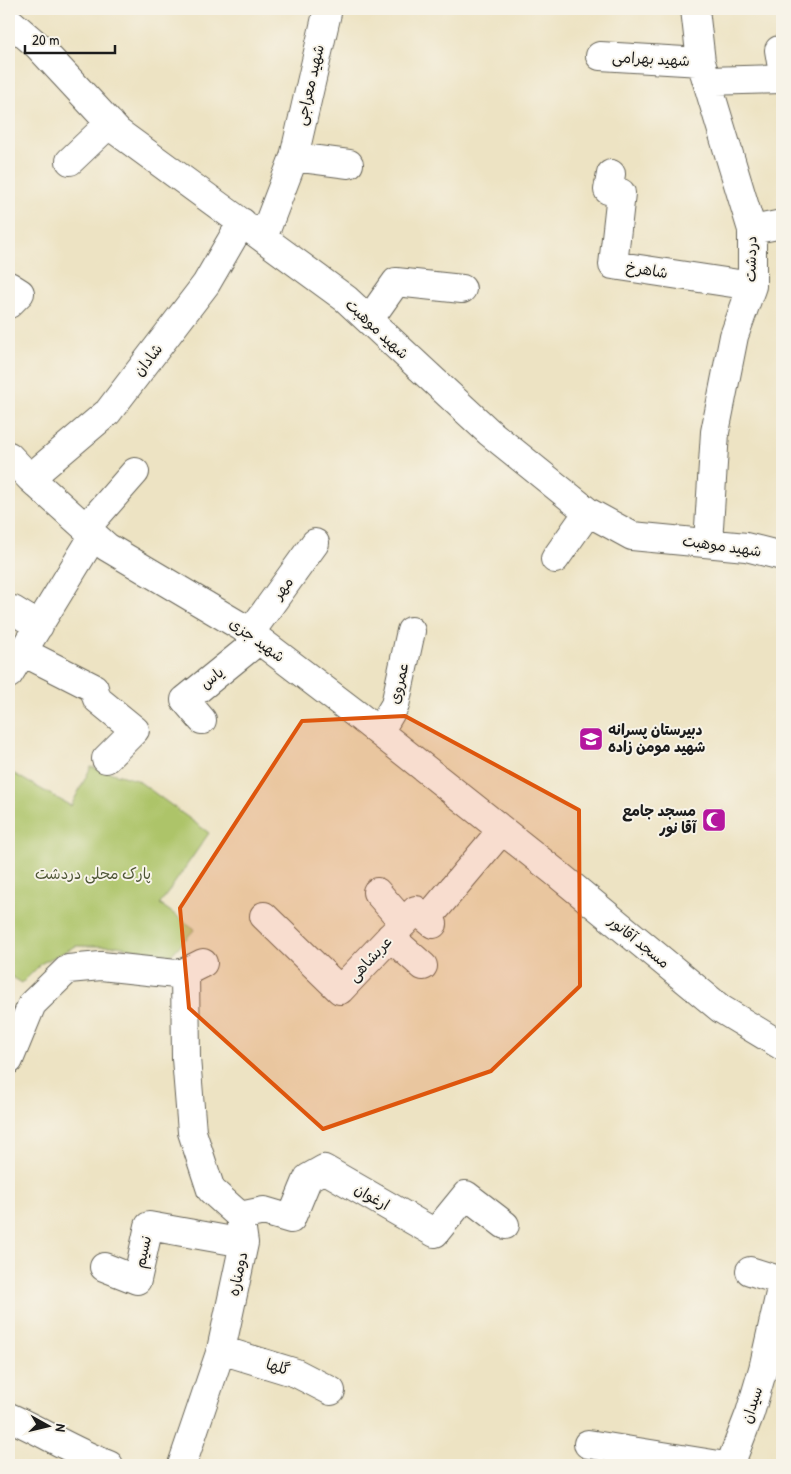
<svg xmlns="http://www.w3.org/2000/svg" width="791" height="1474" font-family="'Patrick Hand','Playpen Sans Arabic',sans-serif">
	<style>
		.green { fill: #adc469; stroke: #647042 }
		.lines { fill: none; stroke-linecap: round; stroke-linejoin: round }
		.minor-casing { stroke: #656256; stroke-width: 30 }
		.minor { stroke: #fff; stroke-width: 28 }
		.marked { fill: #de560d; fill-opacity: 0.2; stroke: #de560d; stroke-width: 4; stroke-linejoin: round }
		.labels { text-anchor: middle; stroke-width: 4; stroke-linejoin: round; paint-order: stroke }
		.street-label { font-size: 15px; fill: #1c1c1c; stroke: #f7f3e8 }
		.poi-label { font-size: 15px; font-weight: bold; fill: #1c1c1c; stroke: #f7f3e8; text-anchor: start }
		.park-label { font-size: 15px; fill: #4f5737; stroke: #f7f3e8 }
	</style>
	<rect width="100%" height="100%" fill="#f7f3e8"/>
	<filter id="ink" filterUnits="userSpaceOnUse"><feTurbulence type="fractalNoise" baseFrequency=".02" numOctaves="2"/><feDisplacementMap in="SourceGraphic" scale="10" xChannelSelector="R" yChannelSelector="G"/><feConvolveMatrix kernelMatrix="1 2 1 2 8 2 1 2 1" color-interpolation-filters="sRGB"/></filter>
	<filter id="wash" filterUnits="userSpaceOnUse"><feTurbulence type="fractalNoise" baseFrequency=".0096" numOctaves="4" result="noise"/><feDisplacementMap in="SourceGraphic" scale="20" xChannelSelector="R" yChannelSelector="G"/><feGaussianBlur stdDeviation="1.12" result="paint"/><feColorMatrix in="noise" values="0 0 0 0 0 0 0 0 0 0 0 0 0 0 0 0 0 1.4 0 .05"/><feComposite in="paint" operator="in"/></filter>
	<g filter="url(#wash)">
		<rect width="100%" height="100%" fill="#ede3c3"/>
		<path class="green" d="M91,767L137,780L209,833L160,904L195,929L171,955L117,946H76L42,963L22,983L9,975V771L71,806Z"/>
	</g>
	<g filter="url(#ink)">
		<g class="lines">
			<defs>
				<path id="minor" d="M695,9L701,62L752,230V286L734,336L715,432L708,543
					M9,21L38,46L118,132L346,299L489,432L588,512L632,536L746,547L782,556
					M779,50L782,68
					M600,56L701,62
					M707,81L782,79
					M294,157L349,164
					M70,161L110,123
					M611,174L608,190L621,193L613,265L752,286
					M752,230L782,224
					M263,238L294,157L327,13
					M9,286L20,293L9,304
					M369,320L396,282L462,289
					M9,456L30,478L107,547L242,627L360,717L555,872L721,1009L782,1046
					M30,478L108,412L206,284L242,222
					M86,528L135,472
					M555,559L588,512
					M13,610L39,626
					M250,633L315,543
					M23,652L94,688L97,699L135,730L106,759
					M9,674L94,535
					M202,720L185,700L259,640
					M379,732L395,705L411,631
					M377,892L404,923
					M264,916L340,990L416,910L433,924
					M427,919L502,830
					M390,937L423,966
					M9,1060L32,1004L68,969L101,966L176,974L185,972L203,963
					M240,1216L264,1211L291,1219L308,1178L324,1169L435,1233L466,1195L505,1225
					M104,1267L137,1280L149,1226L244,1243
					M750,1271L782,1281
					M221,1350L296,1373L331,1391
					M9,1417C43,1432 74,1452 109,1465
					M588,1444L719,1465
					M182,1465L221,1350L244,1243L240,1216L211,1190L192,1132L186,1058L185,972
					M730,1465L750,1413L763,1369L782,1284"/>
			</defs>
			<use href="#minor" class="minor-casing"/>
			<use href="#minor" class="minor"/>
		</g>
	</g>
	<path class="marked" d="M405,716L579,810L580,986L491,1071L323,1129L189,1008L180,908L302,721Z"/>
	<defs>
		<symbol id="school-square" viewBox="-11 -11 22 22"><rect x="-9" y="-9" width="18" height="18" rx="4" fill="#b5179e" stroke="#f7f3e8"/><path d="M0-5L7-2L0 1L-7-2ZM-4 1L0 2.5L4 1V4Q0 6-4 4Z" fill="#fff"/></symbol>
		<symbol id="mosque-square" viewBox="-11 -11 22 22"><rect x="-9" y="-9" width="18" height="18" rx="4" fill="#b5179e" stroke="#f7f3e8"/><path d="M3.5-4.9A6 6 0 1 0 3.5 4.9A5 5 0 1 1 3.5-4.9Z" fill="#fff"/></symbol>
	</defs>
	<g fill-rule="evenodd">
		<use href="#school-square" x="577" y="725" width="28" height="28"/>
		<use href="#mosque-square" x="700" y="806" width="28" height="28"/>
	</g>
	<g class="labels">
		<g class="street-label">
			<text transform="translate(651 59) rotate(3)" y="5">شهید بهرامی</text>
			<text transform="translate(310 85) rotate(-77)" y="5">شهید معراجی</text>
			<text transform="translate(751 259) rotate(-89)" y="5">دردشت</text>
			<text transform="translate(647 270) rotate(9)" y="5">شاهرخ</text>
			<text transform="translate(377 329) rotate(43)" y="5">شهید موهبت</text>
			<text transform="translate(148 360) rotate(-52)" y="5">شادان</text>
			<text transform="translate(722 546) rotate(8)" y="5">شهید موهبت</text>
			<text transform="translate(283 588) rotate(-54)" y="5">مهر</text>
			<text transform="translate(257 640) rotate(36)" y="5">شهید جزی</text>
			<text transform="translate(212 678) rotate(-39)" y="5">یاس</text>
			<text transform="translate(399 683) rotate(-76)" y="5">عمروی</text>
			<text transform="translate(639 942) rotate(39)" y="5">مسجد آقانور</text>
			<text transform="translate(370 959) rotate(-47)" y="5">عربشاهی</text>
			<text transform="translate(372 1197) rotate(30)" y="5">ارغوان</text>
			<text transform="translate(143 1252) rotate(-78)" y="5">نسیم</text>
			<text transform="translate(238 1274) rotate(-78)" y="5">دومناره</text>
			<text transform="translate(278 1367) rotate(17)" y="5">گلها</text>
			<text transform="translate(752 1405) rotate(-72)" y="5">سیدان</text>
		</g>
		<g class="poi-label">
			<text x="608" y="735">دبیرستان پسرانه<tspan x="608" dy="17">شهید مومن زاده</tspan></text>
			<text x="696" y="816" text-anchor="end">مسجد جامع<tspan x="696" dy="17">آقا نور</tspan></text>
		</g>
		<g class="park-label">
			<text x="93" y="879">پارک محلی دردشت</text>
		</g>
	</g>
	<rect width="791" height="1474" fill="none" stroke="#f7f3e8" stroke-width="30"/>
	<g transform="translate(48 1426) rotate(98)" stroke="#f7f3e8" stroke-width="4" paint-order="stroke">
	<path d="M0-4L9 19L0 12L-9 19Z" fill="#1c1c1c"/>
	<text y="-8" font-size="14" font-weight="bold" text-anchor="middle" fill="#1c1c1c">N</text>
	</g>
	<path d="M25 45v8h90v-8" fill="none" stroke="#1c1c1c" stroke-width="2.5"/>
	<text x="32" y="45" font-size="15" fill="#1c1c1c" stroke="#f7f3e8" stroke-width="4" paint-order="stroke">20 m</text>
</svg>
